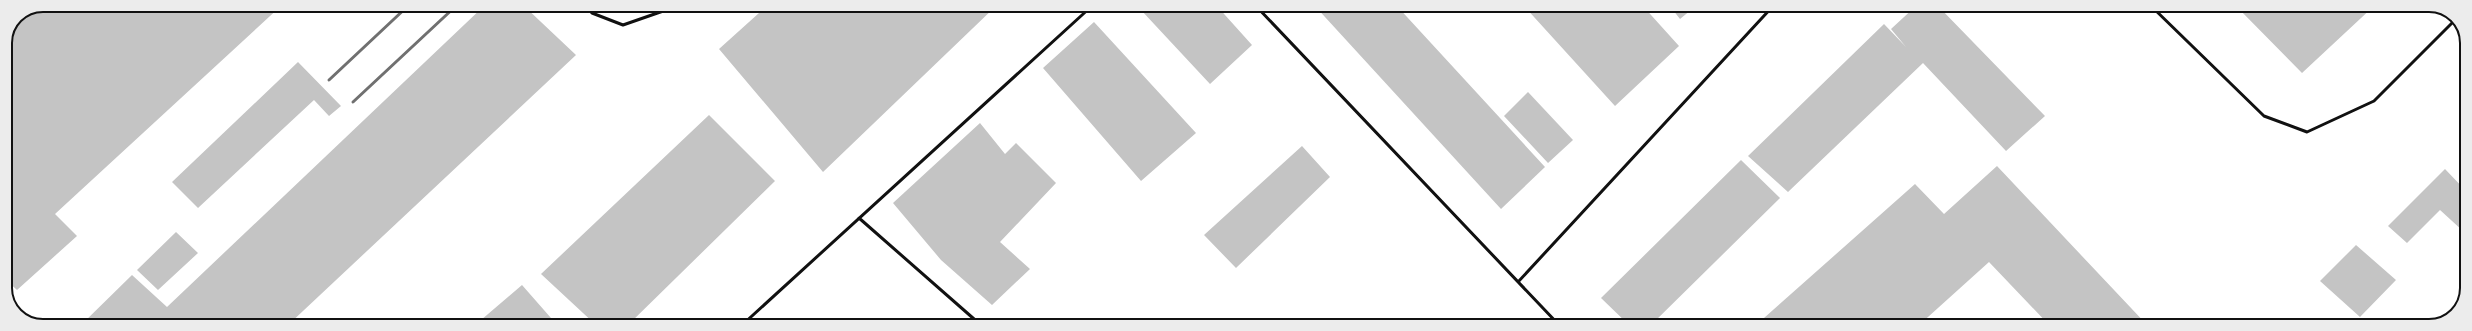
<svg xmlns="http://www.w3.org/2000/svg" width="2472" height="331" viewBox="0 0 2472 331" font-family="'Public Sans',sans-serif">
<rect width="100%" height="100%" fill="#fff"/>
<!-- building -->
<path fill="#c4c4c4" d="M43 5H282L55 214 77 236 17 290 5 279V43L16 16Z
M485 5H523L576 55 287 326H80L132 275 167 307Z
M768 5H997L823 172 719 49Z
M1146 5H1216L1252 45 1210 84 1141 10Z
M1314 5H1396L1545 167 1501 209Z
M1523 5H1642L1679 46 1615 106Z
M1669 5H1697L1680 19Z
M1917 5H1937L2045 116 2006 151 1923 63 1788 192 1748 156 1884 24 1906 47 1891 29Z
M2235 5H2375L2302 73Z
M1094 22 1196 133 1141 181 1043 68Z
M298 62 341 106 329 116 314 100 198 208 172 182Z
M1528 92 1573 140 1548 163 1504 116Z
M709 115 775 181 627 326H597L541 274Z
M980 123 1005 154 1016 143 1056 183 1000 242 1030 269 992 305 941 260 893 203Z
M1302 146 1330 177 1236 268 1204 235Z
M2467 159V172L2461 165Z
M1741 160 1780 198 1650 326H1630L1601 298Z
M1997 166 2148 326H2050L1989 262 1918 326H1755L1915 184 1944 214Z
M2445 169 2467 192V228L2463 231 2440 210 2407 243 2388 226Z
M176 232 198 253 158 290 137 270Z
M2356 245 2396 280 2360 317 2320 281Z
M522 285 558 326H474Z"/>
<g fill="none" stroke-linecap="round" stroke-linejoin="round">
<!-- service -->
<path stroke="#111" stroke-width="3" d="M584 5 592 13 623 25 669 9 673 5
M1255 5 1560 326
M2150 5 2264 116 2307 132 2374 101 2457 18
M859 218 982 326
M1518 282 1774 5
M741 326 1093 5"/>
<!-- tertiary -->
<path stroke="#111" stroke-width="7" d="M2452 318 2455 315"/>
<!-- rail -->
<path stroke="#707070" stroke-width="3" d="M329 80 409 5
M353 102 457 5"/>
</g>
<!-- crop -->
<path d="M0 0H2472V331H0ZM43 12H2429A31 31 0 0 1 2460 43V288A31 31 0 0 1 2429 319H43A31 31 0 0 1 12 288V43A31 31 0 0 1 43 12Z" fill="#ececec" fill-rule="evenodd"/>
<path fill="none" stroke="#111" stroke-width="2" d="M43 12H2429A31 31 0 0 1 2460 43V288A31 31 0 0 1 2429 319H43A31 31 0 0 1 12 288V43A31 31 0 0 1 43 12Z"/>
</svg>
